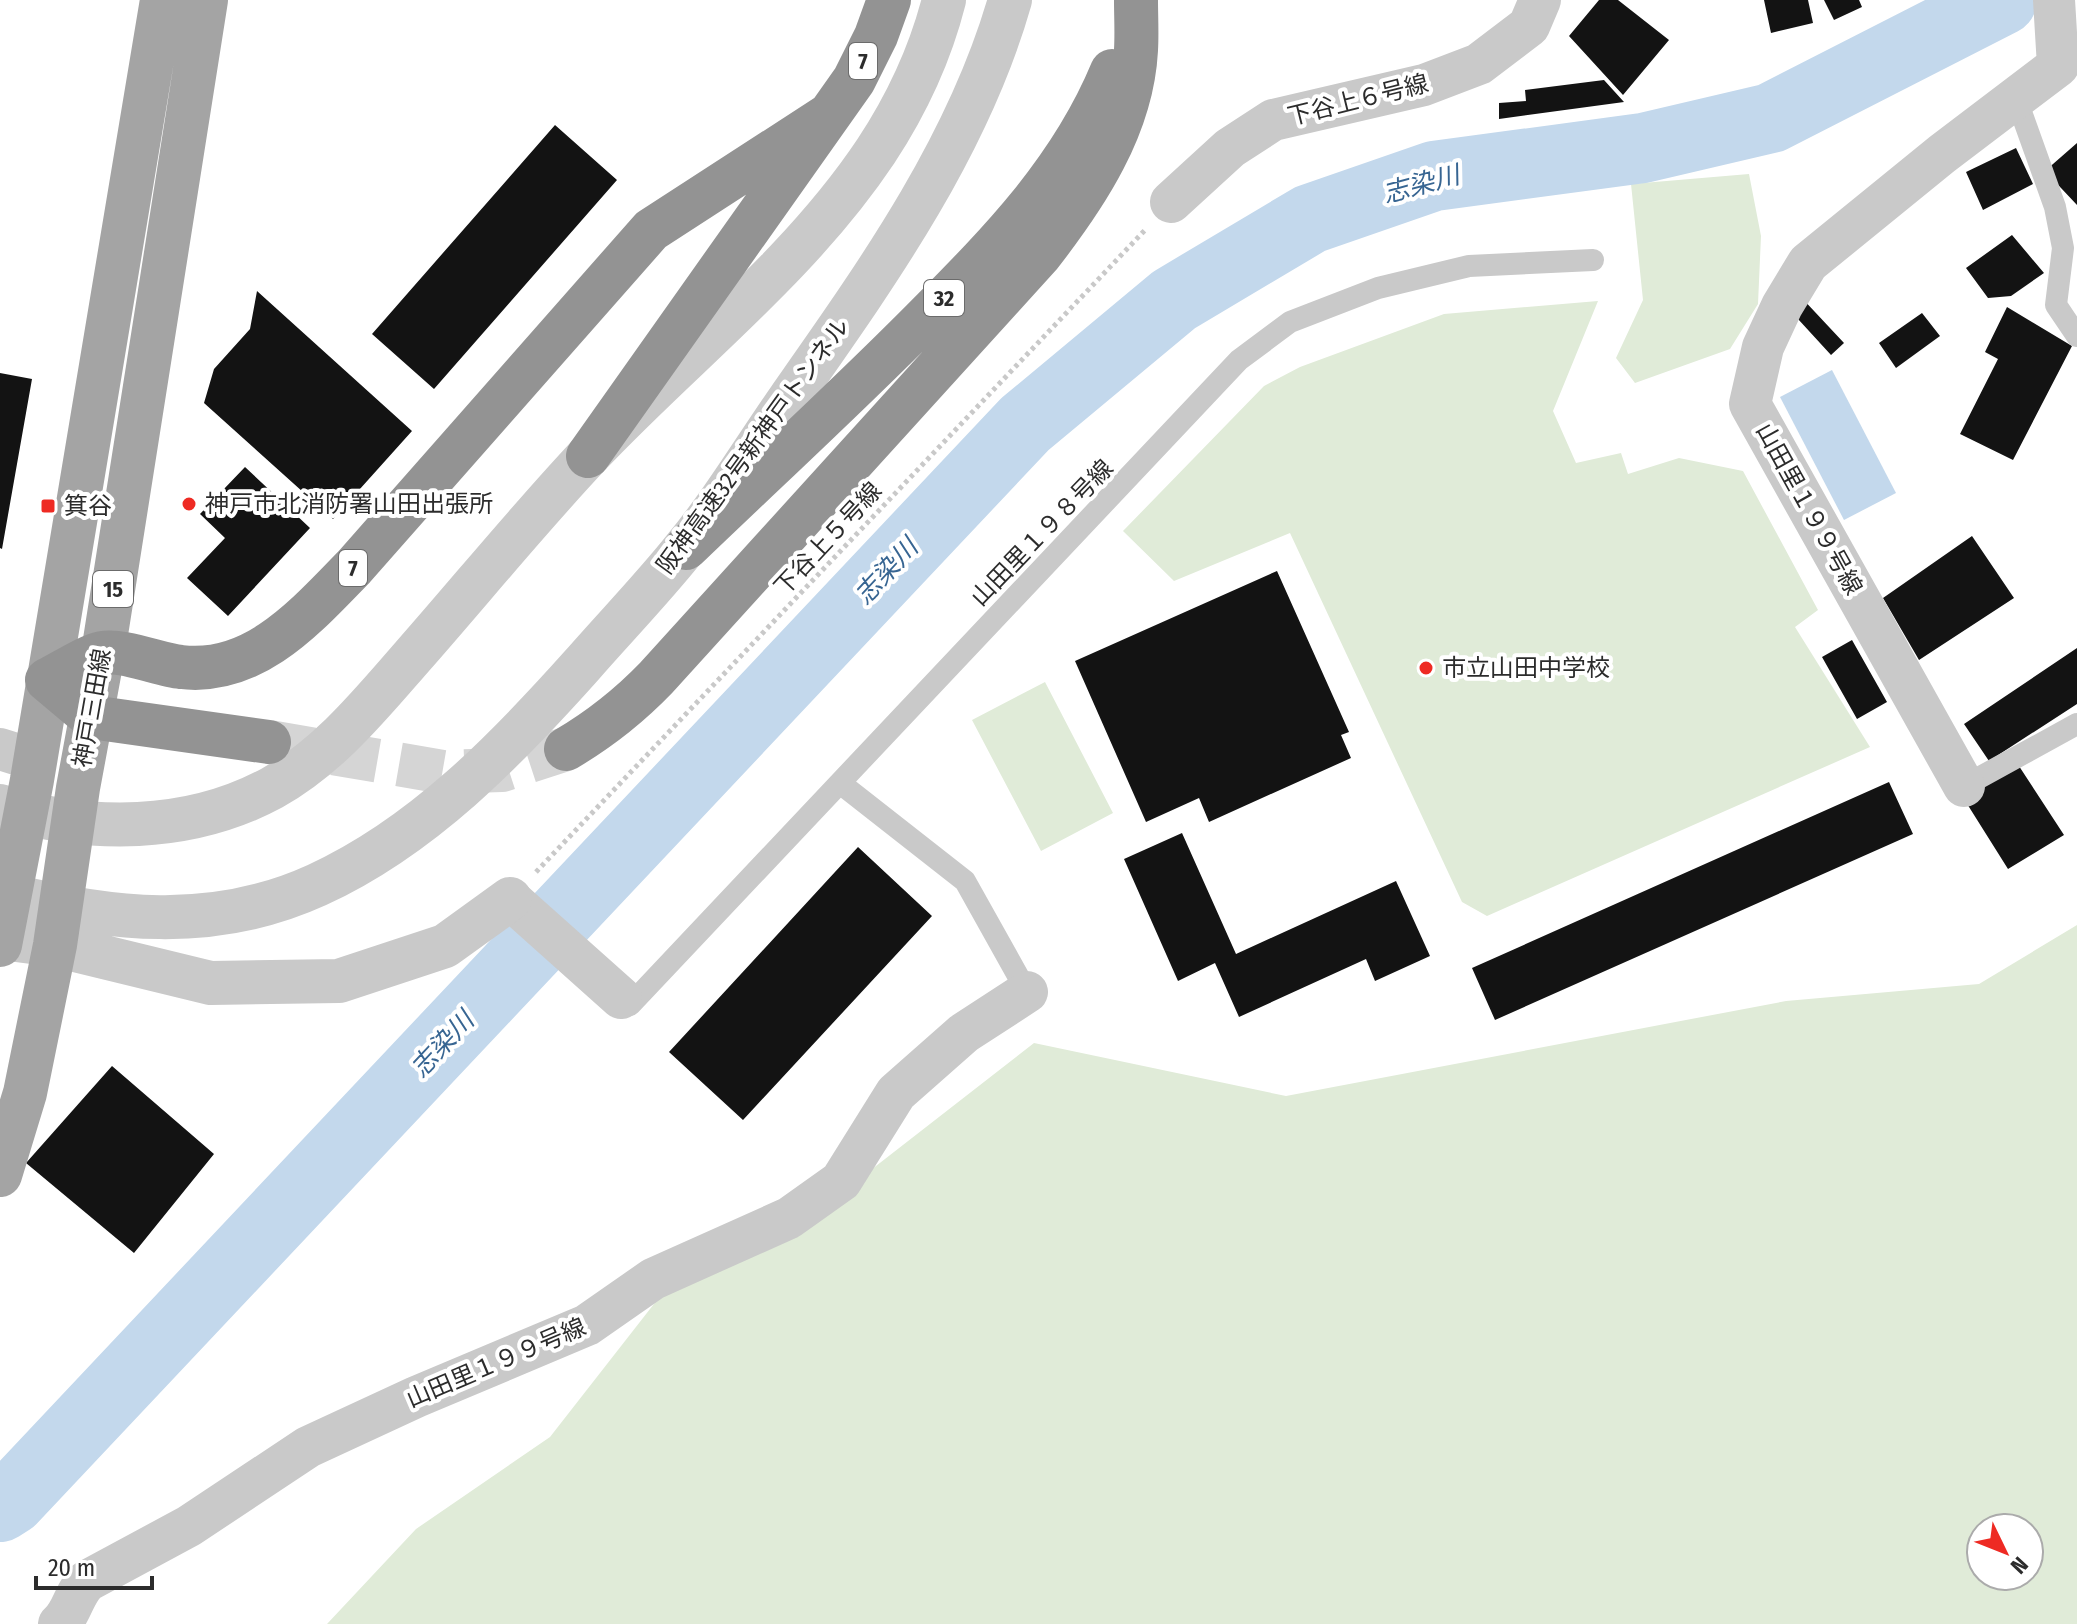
<svg xmlns="http://www.w3.org/2000/svg" width="2077" height="1624" viewBox="0 0 2077 1624" font-family="'Fira Sans Condensed','Noto Sans JP',sans-serif">
<rect width="100%" height="100%" fill="#fff"/>
<!-- green -->
<path fill="#e0ebd8" fill-rule="evenodd" d="M1749 174 1761 236 1758 304 1730 349 1635 383 1616 358 1643 300 1631 184Z
M1598 301 1553 411 1576 463 1621 453 1628 474 1679 458 1743 471 1818 610 1795 627 1870 747 1487 916 1462 902 1290 533 1174 581 1123 531 1264 386 1300 367 1444 314Z
M1045 682 1113 813 1041 851 972 720Z
M2077 925V1624H327L416 1529 550 1437 675 1277 786 1236 1034 1043 1286 1096 1786 1001 1979 984ZM1981 1528H2029V1576H1981Z"/>
<!-- water -->
<path fill="#c3d8ec" d="M1832 370 1896 493 1844 520 1780 397Z"/>
<g fill="none" stroke-linecap="round" stroke-linejoin="round">
<!-- river -->
<path stroke="#c3d8ec" stroke-width="70" d="M0 1507 11 1500 1025 424 1174 300 1310 219 1434 176 1643 148 1771 118 2002 0"/>
</g>
<!-- building -->
<path fill="#131313" d="M1599 0H1618L1669 40 1623 95 1569 36Z
M1764 0H1808L1813 23 1771 33Z
M1824 0H1859L1862 7 1834 20Z
M1604 80 1624 102 1499 119V103L1526 101 1525 90Z
M555 125 617 180 434 389 372 334Z
M2077 143V205L2045 171Z
M2016 148 2033 184 1983 210 1966 172Z
M2012 235 2044 273 2011 296 1988 298 1966 268Z
M257 291 412 431 333 519 204 403 214 369 250 329Z
M1800 296 1844 343 1831 355 1787 307Z
M2007 307 2072 346 2013 460 1960 434 1998 359 1985 352Z
M1922 313 1940 336 1896 368 1879 343Z
M0 373 32 379 2 549 0 548Z
M245 467 310 528 228 616 187 578 225 538 200 514Z
M1972 536 2014 598 1919 660 1883 598Z
M1277 571 1349 732 1341 735 1351 758 1209 822 1199 798 1146 822 1075 661Z
M1852 640 1887 702 1857 719 1822 657Z
M2077 648V704L1989 761 1964 724Z
M2017 763 2064 835 2008 869 1964 799Z
M1889 782 1913 834 1495 1020 1472 968Z
M1182 833 1236 954 1396 881 1430 956 1375 981 1366 959 1239 1017 1215 963 1178 981 1124 859Z
M858 847 932 916 743 1120 669 1052Z
M112 1066 214 1154 134 1253 26 1163Z"/>
<g fill="none" stroke-linecap="round" stroke-linejoin="round">
<!-- motorway-tunnel -->
<path stroke="#d5d5d5" stroke-width="44" stroke-dasharray="44 22" stroke-linecap="butt" d="M269 742 443 772 502 770 566 749"/>
<!-- path -->
<path stroke="#c9c9c9" stroke-width="5" stroke-dasharray="4 4" stroke-linecap="butt" d="M536 872 1146 229"/>
<!-- service -->
<path stroke="#c9c9c9" stroke-width="22" d="M2016 98 2055 207 2063 248 2056 305 2077 336
M840 783 965 881 1027 992
M1964 786 2077 724
M621 998 630 1005 1239 360 1290 322 1378 288 1469 266 1593 260"/>
<!-- minor -->
<path stroke="#c9c9c9" stroke-width="42" d="M1171 202 1230 148 1273 120 1424 85 1479 64 1529 26 1540 0
M0 749 35 760
M1964 786 1750 404 1763 347 1782 306 1808 263 1942 154 2058 66 2054 0
M510 899 621 998
M59 1624C73 1612 73 1594 87 1581L189 1526 308 1447 416 1397 587 1325 653 1279 789 1218 841 1181 896 1093 964 1033 1027 992"/>
<!-- tertiary -->
<path stroke="#c9c9c9" stroke-width="44" d="M0 806C89 833 189 833 272 788 329 756 370 705 412 657 471 590 527 521 588 456 683 355 798 268 876 151 907 104 930 55 944 0
M0 893C109 920 212 933 317 885 422 837 506 750 582 665 616 626 652 589 684 549 723 502 755 448 790 398 877 274 968 147 1010 0
M1 938 55 945 211 983 339 981 445 946 510 899"/>
<!-- primary -->
<path stroke="#a4a4a4" stroke-width="44" d="M0 945 32 780 162 0
M0 1175 25 1093 55 945 78 788 103 653 206 0"/>
<!-- motorway -->
<path stroke="#939393" stroke-width="44" d="M588 456 854 80 876 36 889 0
M686 548C766 471 849 395 927 316 1001 241 1071 170 1112 71
M269 742 91 717 47 680C62 673 87 656 102 653 123 649 160 665 181 667 255 676 307 615 354 567L651 230 827 116
M566 749C600 729 628 707 656 678L1040 255C1086 196 1132 127 1136 50 1137 33 1136 17 1136 0"/>
</g>
<!-- markers -->
<g fill="#ee2a23" stroke="#fff" stroke-width="3">
<circle cx="189" cy="504" r="8"/>
<rect x="40" y="498" width="16" height="16" rx="4"/>
<circle cx="1426" cy="668" r="8"/>
</g>
<g text-anchor="middle" stroke-width="8" stroke-linejoin="round" paint-order="stroke">
<!-- shield labels -->
<g fill="#fff" stroke="#6b6b6b" stroke-width="2">
<rect x="849" y="43" width="28" height="36" rx="6"/>
<rect x="924" y="280" width="40" height="36" rx="6"/>
<rect x="339" y="550" width="28" height="36" rx="6"/>
<rect x="93" y="571" width="40" height="36" rx="6"/>
</g>
<g font-size="22" font-weight="bold" fill="#2c2c2c">
<text x="863" y="69">7</text>
<text x="944" y="306">32</text>
<text x="353" y="576">7</text>
<text x="113" y="597">15</text>
</g>
<!-- street labels -->
<g font-size="24" fill="#2c2c2c" stroke="#fff">
<text transform="translate(1358 100) rotate(-14)" y="8">下谷上６号線</text>
<text transform="translate(753 446) rotate(-54)" y="8">阪神高速32号新神戸トンネル</text>
<text transform="translate(1809 509) rotate(61)" y="8">山田里１９９号線</text>
<text transform="translate(1042 533) rotate(-46)" y="8">山田里１９８号線</text>
<text transform="translate(828 539) rotate(-47)" y="8">下谷上５号線</text>
<text transform="translate(92 708) rotate(-80)" y="8">神戸三田線</text>
<text transform="translate(496 1363) rotate(-23)" y="8">山田里１９９号線</text>
</g>
<!-- poi labels -->
<g font-size="24" fill="#2c2c2c" stroke="#fff" text-anchor="start">
<text x="205" y="512">神戸市北消防署山田出張所</text>
<text x="64" y="514">箕谷</text>
<text x="1442" y="676">市立山田中学校</text>
</g>
<!-- water labels -->
<g font-size="26" font-style="italic" fill="#376592" stroke="#fff">
<text transform="translate(1421 184) rotate(-15)" y="9">志染川</text>
<text transform="translate(886 571) rotate(-47)" y="9">志染川</text>
<text transform="translate(442 1044) rotate(-47)" y="9">志染川</text>
</g>
</g>
<!-- north arrow -->
<g transform="translate(2005 1552) rotate(133)"><circle r="38" fill="#ffffff" stroke="#ababab" stroke-width="2"/>
<path d="M0-6L14 30L0 20L-14 30Z" fill="#ee2a23"/>
<text y="-12" font-size="22" font-weight="bold" text-anchor="middle" fill="#2c2c2c">N</text>
</g>
<!-- scale -->
<path d="M36 1576v12h116v-12" fill="none" stroke="#2c2c2c" stroke-width="4"/>
<text x="48" y="1576" font-size="24" fill="#2c2c2c" stroke="#ffffff" stroke-width="6" paint-order="stroke">20 m</text>
</svg>
